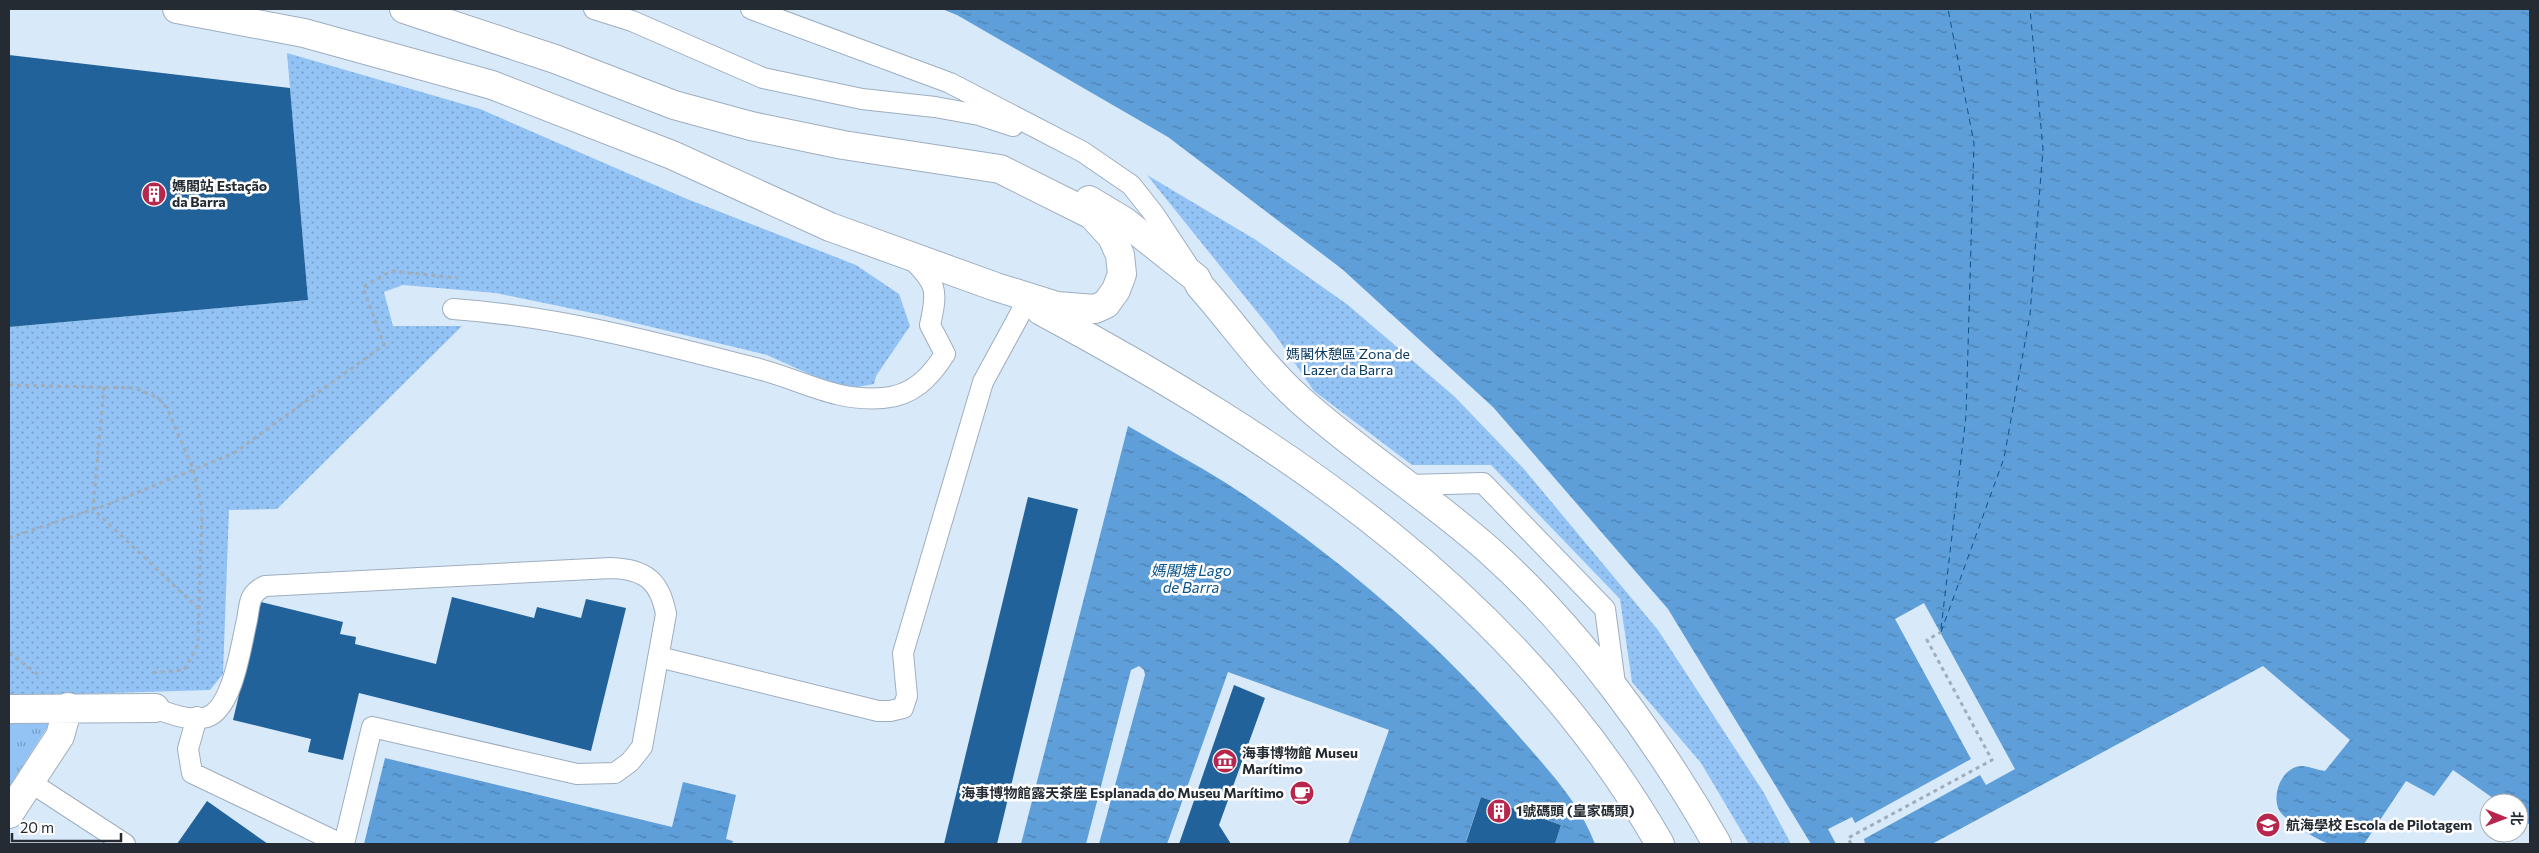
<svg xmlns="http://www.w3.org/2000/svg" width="2539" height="853" viewBox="0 0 2539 853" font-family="Commissioner,'Noto Sans SC',sans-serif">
<defs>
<pattern id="grass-tufts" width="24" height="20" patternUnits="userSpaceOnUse" patternTransform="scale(1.25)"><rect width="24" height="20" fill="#92c3f4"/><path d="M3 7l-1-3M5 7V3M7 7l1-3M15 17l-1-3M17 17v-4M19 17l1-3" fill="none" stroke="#779fc6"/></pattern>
<pattern id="park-dots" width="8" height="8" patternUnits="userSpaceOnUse" patternTransform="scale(1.25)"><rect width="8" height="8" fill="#92c3f4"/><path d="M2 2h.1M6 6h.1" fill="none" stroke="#779fc6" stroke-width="1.8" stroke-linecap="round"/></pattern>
<pattern id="water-ripples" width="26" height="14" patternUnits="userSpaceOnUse" patternTransform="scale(1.25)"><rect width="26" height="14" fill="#5e9ed9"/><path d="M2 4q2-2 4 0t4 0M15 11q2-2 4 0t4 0" fill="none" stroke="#4d81b1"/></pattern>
</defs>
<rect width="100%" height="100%" fill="#d8e9fa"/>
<!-- grass -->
<path fill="url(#grass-tufts)" d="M50 723 9 787V724Z"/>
<!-- park -->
<path fill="url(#park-dots)" d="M287 53 480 109 687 199 856 265 899 294 910 326 876 376 874 384 857 387 834 385 767 355 602 315 496 293 403 285 384 292 393 326H462L277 509 229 510 223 674 210 690 9 696V327L308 300Z
M1147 175 1256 240 1348 305 1455 397 1524 469 1658 630 1764 793 1791 844H1749L1701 763 1632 682 1620 599 1491 465H1412L1314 391 1274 333Z"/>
<!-- water -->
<path fill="url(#water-ripples)" d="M942 9H2530V825L2519 817V803H2500L2453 770 2434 796 2406 781 2364 844C2354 844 2339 847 2330 844 2317 840 2285 821 2279 810 2271 794 2283 765 2303 766 2310 767 2318 770 2325 771L2350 740 2263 666 1932 844H1811L1668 609 1493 407 1342 269 1168 137 957 15Z
M1128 426C1160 445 1194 463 1226 483 1334 553 1433 637 1517 734 1548 770 1578 800 1595 844H1555L1561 825 1481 797 1466 841 1473 844H1348L1389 730 1228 672 1167 844H1099L1145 675 1144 670 1139 666 1131 670 1086 844H1021Z
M385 758 672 827 683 782 736 795 726 839 733 841 732 844H364Z"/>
<!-- pier -->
<path fill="#d8e9fa" d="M1924 603 2015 769 1986 785 1980 775 1864 839 1865 844H1836L1828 829 1852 817 1855 823 1971 759 1895 619Z"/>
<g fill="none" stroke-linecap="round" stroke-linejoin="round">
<!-- ferry -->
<path stroke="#09538a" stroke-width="1" stroke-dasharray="6 5" stroke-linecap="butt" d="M1941 629 1966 416 1974 143 1948 9
M1941 632 2004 458 2030 315 2043 149 2030 9"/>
</g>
<!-- building -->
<path fill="#22629a" d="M9 55 290 88 308 300 9 327Z
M1028 497 1078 509 997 844H944Z
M452 597 534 618 537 607 581 618 586 599 626 608 591 751 359 693 343 760 308 752 311 739 233 720 261 602 343 622 340 634 356 637 355 644 436 664Z
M1234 685 1265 698 1219 825 1231 844H1179Z
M1481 797 1561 825 1555 844H1473L1466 842Z
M207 801 268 844H177Z"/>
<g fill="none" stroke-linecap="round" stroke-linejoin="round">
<defs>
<path id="service" d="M594 9 632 21 763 78 862 99 935 107 979 115 1013 126
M751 9 950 83 1083 152 1131 185 1154 214 1187 264
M453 309C556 316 655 342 755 368 800 379 834 402 883 398 912 396 930 378 945 354L930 325C938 290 937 284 911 258
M1408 485 1483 483 1605 609 1616 691
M659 657 878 711H890L903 708 907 696 903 653 983 382 1026 303
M155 708C169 714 191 722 207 717 233 708 241 645 247 620 250 604 248 594 265 586L611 568C645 569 660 581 666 614L642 747 630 762 615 773 577 774 372 727 344 844
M197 717 188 749 192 773 341 844
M30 782 125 844"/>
<path id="minor" d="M9 709 155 708
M9 814 60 736 68 707"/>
<path id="primary" d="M177 9 304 33 492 85 672 155 830 227 996 287 1057 306 1095 309 1106 304 1116 290 1122 274 1120 255 1112 237 1092 215 1000 169 843 145 751 126 674 105 555 59 404 9
M1089 200 1124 221 1196 278 1200 286C1233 323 1262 366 1299 399 1360 454 1431 498 1492 553 1580 632 1659 742 1717 844
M1041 311C1285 442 1519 598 1660 844"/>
</defs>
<!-- service casing -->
<use href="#service" stroke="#9eaebf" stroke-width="22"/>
<!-- minor casing -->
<use href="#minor" stroke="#9eaebf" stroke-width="30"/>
<!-- primary casing -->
<use href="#primary" stroke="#9eaebf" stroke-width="30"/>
<!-- path -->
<path stroke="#a0adbb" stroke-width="3" stroke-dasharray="4 4" stroke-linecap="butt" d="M9 385 135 388 158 398 167 408 193 469 202 508 198 645 184 670 149 673
M104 387 93 509 199 609
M9 538 109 504 234 453 384 345 363 287 391 271 458 278
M9 653 39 675
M1851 844 1848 838 1992 760 1927 640 1941 632"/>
<!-- service -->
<use href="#service" stroke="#fff" stroke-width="20"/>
<!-- minor -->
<use href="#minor" stroke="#fff" stroke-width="28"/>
<!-- primary -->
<use href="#primary" stroke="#fff" stroke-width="28"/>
</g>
<!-- icons -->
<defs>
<symbol id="building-disc" viewBox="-11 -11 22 22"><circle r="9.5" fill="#b7264c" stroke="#fff"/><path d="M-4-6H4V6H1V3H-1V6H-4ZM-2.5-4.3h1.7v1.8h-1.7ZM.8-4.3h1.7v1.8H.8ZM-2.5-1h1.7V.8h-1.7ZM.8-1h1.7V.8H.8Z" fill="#fff"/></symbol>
<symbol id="museum-disc" viewBox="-11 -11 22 22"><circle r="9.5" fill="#b7264c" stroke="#fff"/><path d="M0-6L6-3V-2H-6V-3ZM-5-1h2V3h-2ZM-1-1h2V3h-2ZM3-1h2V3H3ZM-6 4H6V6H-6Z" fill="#fff"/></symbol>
<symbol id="cafe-disc" viewBox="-11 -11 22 22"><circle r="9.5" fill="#b7264c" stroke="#fff"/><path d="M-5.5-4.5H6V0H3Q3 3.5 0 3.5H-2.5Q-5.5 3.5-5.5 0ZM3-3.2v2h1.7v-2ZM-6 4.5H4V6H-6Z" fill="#fff"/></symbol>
<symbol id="school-disc" viewBox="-11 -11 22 22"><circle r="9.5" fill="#b7264c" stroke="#fff"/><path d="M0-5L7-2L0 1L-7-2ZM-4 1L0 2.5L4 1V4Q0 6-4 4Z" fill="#fff"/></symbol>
</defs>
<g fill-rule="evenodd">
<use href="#building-disc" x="140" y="180" width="28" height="28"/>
<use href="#museum-disc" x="1211" y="747" width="28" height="28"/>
<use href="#cafe-disc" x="1288" y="779" width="28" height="28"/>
<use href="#building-disc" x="1485" y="797" width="28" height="28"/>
<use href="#school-disc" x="2254" y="811" width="28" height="28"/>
</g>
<g text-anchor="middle" stroke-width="5" stroke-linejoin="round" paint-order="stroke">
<!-- poi labels -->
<g font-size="14" font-weight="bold" fill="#252b32" stroke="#fff" text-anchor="start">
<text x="172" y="191">媽閣站 Estação<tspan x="172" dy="16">da Barra</tspan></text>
<text x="1242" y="758">海事博物館 Museu<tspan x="1242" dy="16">Marítimo</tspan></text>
<text x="1284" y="798" text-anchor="end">海事博物館露天茶座 Esplanada do Museu Marítimo</text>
<text x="1516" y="816">1號碼頭 (皇家碼頭)</text>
<text x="2286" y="830">航海學校 Escola de Pilotagem</text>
</g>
<!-- park labels -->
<g font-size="14" fill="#083960" stroke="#fff">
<text x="1348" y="359">媽閣休憩區 Zona de<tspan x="1348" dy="16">Lazer da Barra</tspan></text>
</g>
<!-- water labels -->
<g font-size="15" font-style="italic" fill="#09538a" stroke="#fff">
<text x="1191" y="576">媽閣塘 Lago<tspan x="1191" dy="17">de Barra</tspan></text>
</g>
</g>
<!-- border -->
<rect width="2539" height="853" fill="none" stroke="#252b32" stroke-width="20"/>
<!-- north arrow -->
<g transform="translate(2504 818) rotate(91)"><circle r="24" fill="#ffffff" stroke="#a8aaad"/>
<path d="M0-4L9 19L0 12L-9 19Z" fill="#b7264c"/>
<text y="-8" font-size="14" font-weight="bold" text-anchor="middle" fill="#252b32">北</text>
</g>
<!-- scale -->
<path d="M12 833v8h109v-8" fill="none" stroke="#252b32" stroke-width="2.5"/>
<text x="20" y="833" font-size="15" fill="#252b32" stroke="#ffffff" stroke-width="4" paint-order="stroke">20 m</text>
</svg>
